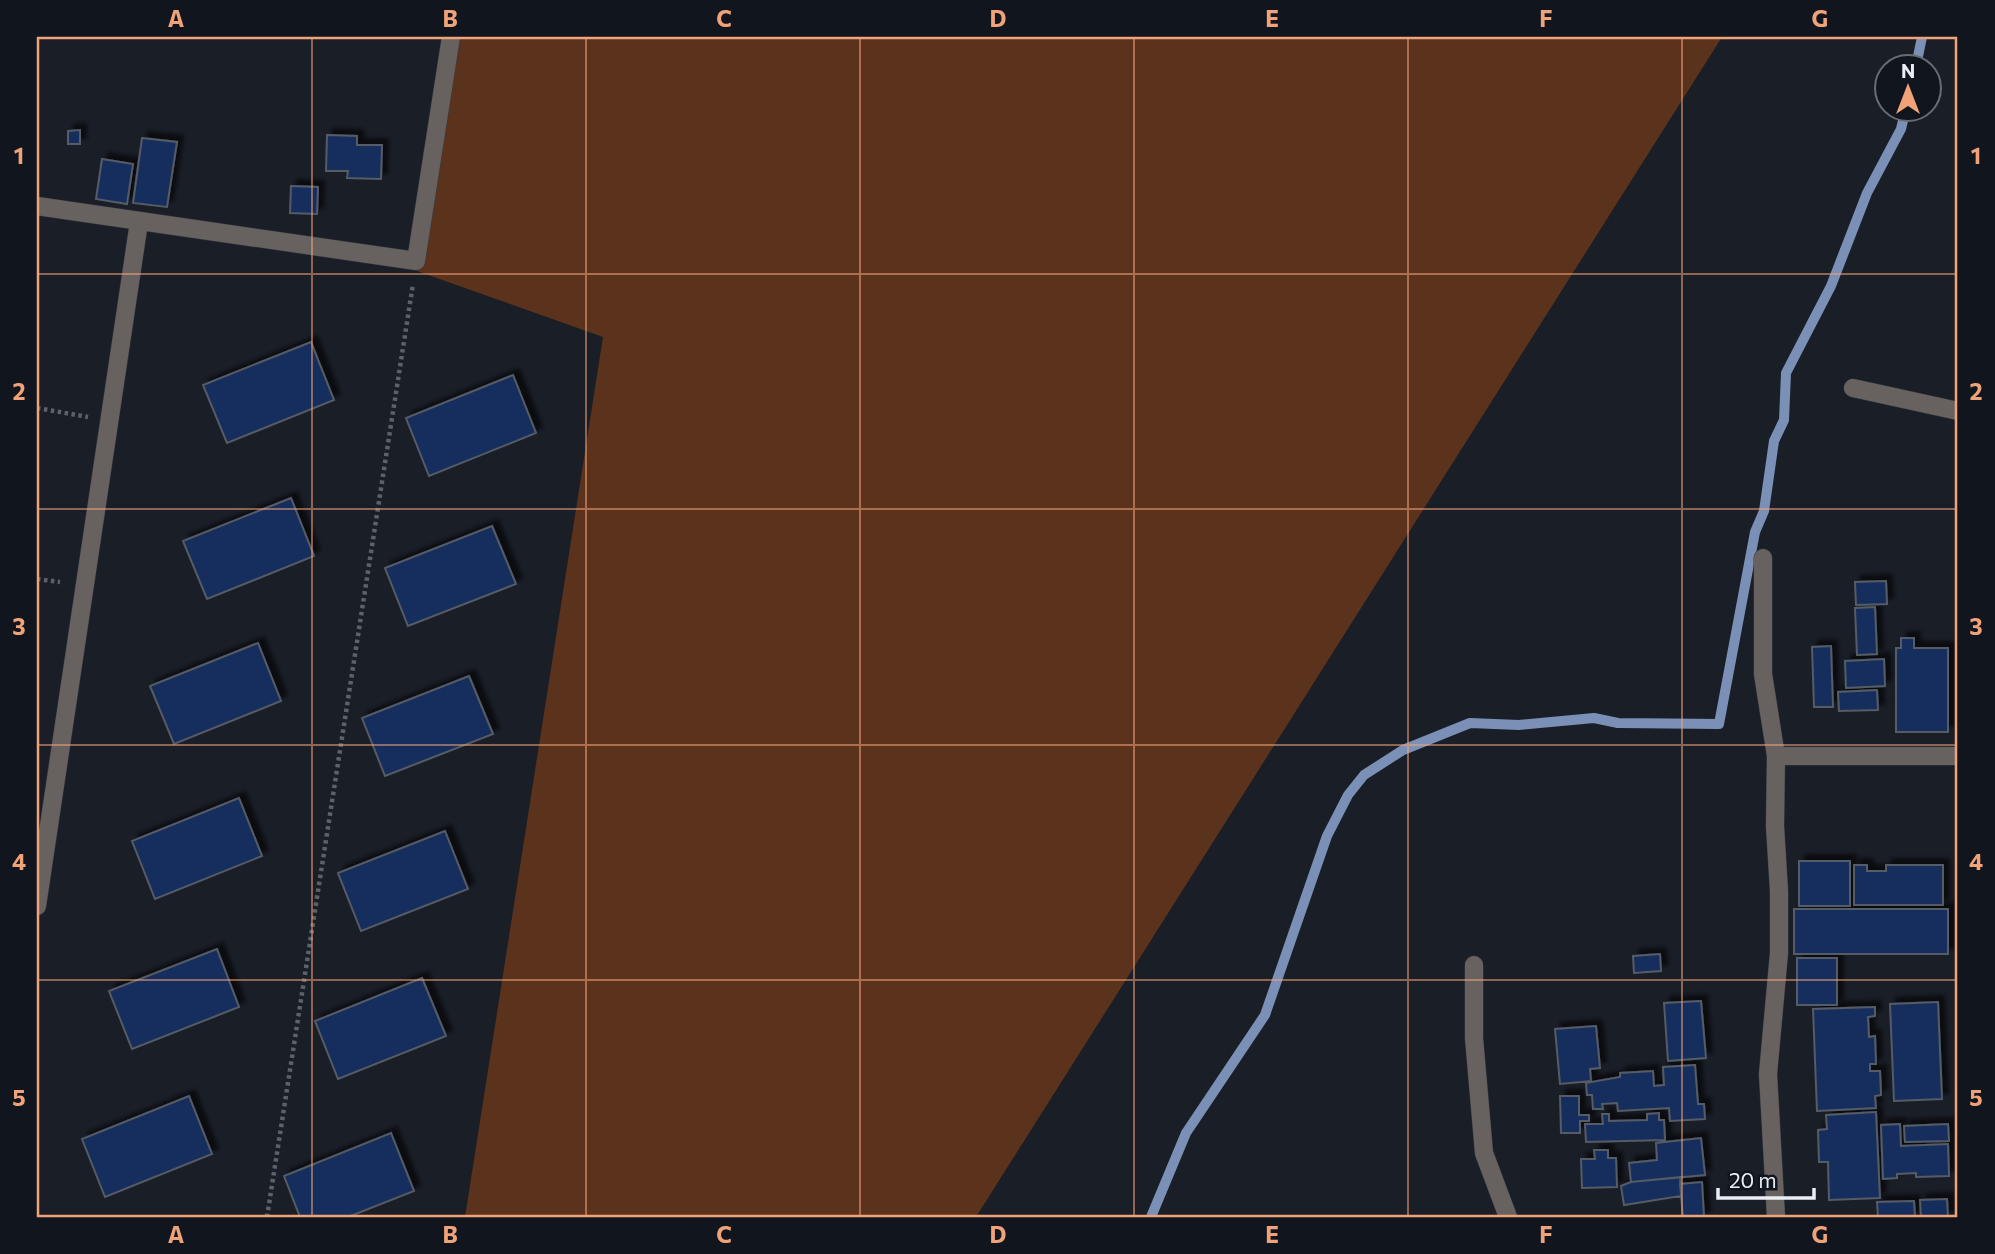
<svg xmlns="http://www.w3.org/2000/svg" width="1995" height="1254" viewBox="0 0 1995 1254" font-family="Commissioner,sans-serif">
<defs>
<filter id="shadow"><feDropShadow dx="6" dy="-6" stdDeviation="2" flood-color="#0009"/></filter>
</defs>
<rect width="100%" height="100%" fill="#1a1e27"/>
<!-- green -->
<path fill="#5b321b" d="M458 37H1722L976 1217H465L603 337 417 271Z"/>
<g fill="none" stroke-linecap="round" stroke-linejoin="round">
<!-- stream -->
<path stroke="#7b90b6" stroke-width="10" d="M1916 66 1922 37
M1151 1217 1186 1133 1265 1015 1327 836 1348 795 1364 775 1403 750 1470 723 1519 725 1594 718 1618 723 1719 724 1755 532 1764 511 1774 441 1784 420 1786 373 1831 286 1867 193 1901 129 1906 108"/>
</g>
<!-- building -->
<path fill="#152d5d" stroke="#555b65" stroke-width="2" filter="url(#shadow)" d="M80 130V144H68V131Z
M327 135 357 136V145H382L381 179 347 178 348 171H326Z
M142 138 177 142 167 207 133 203Z
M102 159 133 164 127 204 96 199Z
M291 186 318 187 317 214 290 213Z
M311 342 334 400 227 443 203 385Z
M513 375 536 433 429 476 406 418Z
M291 498 314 556 207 599 183 541Z
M492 526 516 584 408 626 385 568Z
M1886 581 1887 604 1856 605 1855 582Z
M1875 607 1877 654 1857 655 1855 608Z
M1901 638H1914V648H1948V732H1896V648H1901Z
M258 643 281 701 174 744 150 686Z
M1831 646 1833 707H1814L1812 647Z
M1884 659 1885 686 1846 688 1845 661Z
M469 676 493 734 385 776 362 718Z
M1877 690 1878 710 1839 711 1838 692Z
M239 798 262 856 155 899 132 841Z
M445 831 468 889 361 931 338 873Z
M1799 861H1850V906H1799Z
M1854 865H1867V871H1886V865H1943V905H1854Z
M1794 909H1948V954H1794Z
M217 949 239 1007 132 1049 109 991Z
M1660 954 1661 971 1634 973 1633 956Z
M1797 958H1837V1005H1797Z
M422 978 446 1036 338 1079 315 1021Z
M1701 1001 1706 1058 1668 1061 1664 1003Z
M1938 1002 1942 1099 1894 1101 1890 1004Z
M1875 1007V1016L1868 1017 1869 1037 1875 1036 1876 1064H1870V1071H1880L1881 1095 1875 1096 1876 1108 1817 1111 1813 1009Z
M1596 1026 1600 1068 1590 1069 1591 1081 1560 1084 1555 1029Z
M1695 1065 1698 1104H1704L1705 1119 1670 1121 1669 1108 1618 1111 1617 1103 1602 1104 1603 1109H1593L1592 1095H1587L1586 1083 1620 1077V1073L1653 1071 1654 1086 1664 1085 1663 1067Z
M189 1096 212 1154 105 1197 82 1139Z
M1560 1096H1579V1115H1589V1121H1580V1133H1561Z
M1876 1112 1880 1198 1829 1200 1828 1162H1819L1818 1130 1827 1129 1826 1115Z
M1659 1113V1120H1664L1665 1140 1586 1142 1585 1124H1603L1602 1114H1609V1121L1647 1120V1114Z
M1900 1124 1901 1146 1948 1144 1949 1176 1916 1177V1173L1897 1174V1178L1883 1179 1881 1125Z
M1948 1124 1949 1141 1905 1142 1904 1126Z
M391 1133 414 1191 348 1217H300L284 1176Z
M1701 1138 1705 1175 1631 1182 1629 1163 1657 1160 1656 1143Z
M1594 1150H1608V1158H1616L1617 1187 1582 1188 1581 1159H1595Z
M1680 1177 1681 1196 1624 1205 1621 1186 1631 1182Z
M1702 1182 1704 1217H1683L1680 1184Z
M1947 1199 1948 1217H1921L1920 1200Z
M1914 1201 1915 1217H1878L1877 1202Z"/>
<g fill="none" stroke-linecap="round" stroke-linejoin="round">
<defs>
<path id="lane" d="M1853 388 1958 411
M1763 558V674L1776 756
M1474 965V1038L1484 1153 1508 1217"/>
<path id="street" d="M37 206 416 261 451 37
M37 906 139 222
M1776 1217 1768 1074 1779 953V891L1775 826 1776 756H1958"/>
</defs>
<!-- lane casing -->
<use href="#lane" stroke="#373b44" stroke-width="19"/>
<!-- street casing -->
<use href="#street" stroke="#373b44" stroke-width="19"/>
<!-- path -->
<path stroke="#5d6169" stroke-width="4.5" stroke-dasharray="3.5 3.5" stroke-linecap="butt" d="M37 408 88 417
M37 579 60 582
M267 1217 413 284"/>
<!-- lane -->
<use href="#lane" stroke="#67625f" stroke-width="18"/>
<!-- street -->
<use href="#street" stroke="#67625f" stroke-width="18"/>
</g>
<!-- grid -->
<path fill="none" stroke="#f0a279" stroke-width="2" stroke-opacity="0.55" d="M312 37V1217M586 37V1217M860 37V1217M1134 37V1217M1408 37V1217M1682 37V1217M37 274H1958M37 509H1958M37 745H1958M37 980H1958"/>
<!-- border -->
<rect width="1995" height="1254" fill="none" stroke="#11151d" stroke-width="77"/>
<!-- north arrow -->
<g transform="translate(1908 88)"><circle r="33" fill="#11151d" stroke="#686c73" stroke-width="2"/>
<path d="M0-5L12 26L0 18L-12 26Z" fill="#f0a279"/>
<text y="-10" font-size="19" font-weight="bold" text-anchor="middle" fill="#eaeef4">N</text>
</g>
<!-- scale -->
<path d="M1718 1188v10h96v-10" fill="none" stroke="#eaeef4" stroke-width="3.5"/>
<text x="1729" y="1188" font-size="21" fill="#eaeef4" stroke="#11151d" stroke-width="5" paint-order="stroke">20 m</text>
<rect x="38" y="38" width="1918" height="1178" fill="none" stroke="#f0a279" stroke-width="2.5"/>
<g font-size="23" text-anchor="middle" font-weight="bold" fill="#f0a279">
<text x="176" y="27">A</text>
<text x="450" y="27">B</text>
<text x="724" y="27">C</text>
<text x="998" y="27">D</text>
<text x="1272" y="27">E</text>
<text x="1546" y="27">F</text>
<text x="1820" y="27">G</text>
<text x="19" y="164">1</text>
<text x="1976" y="164">1</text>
<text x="19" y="400">2</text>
<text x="1976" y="400">2</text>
<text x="19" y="635">3</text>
<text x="1976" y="635">3</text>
<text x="19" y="870">4</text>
<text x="1976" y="870">4</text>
<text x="19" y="1106">5</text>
<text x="1976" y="1106">5</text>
<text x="176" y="1243">A</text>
<text x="450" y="1243">B</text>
<text x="724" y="1243">C</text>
<text x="998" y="1243">D</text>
<text x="1272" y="1243">E</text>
<text x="1546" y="1243">F</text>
<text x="1820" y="1243">G</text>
</g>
</svg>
